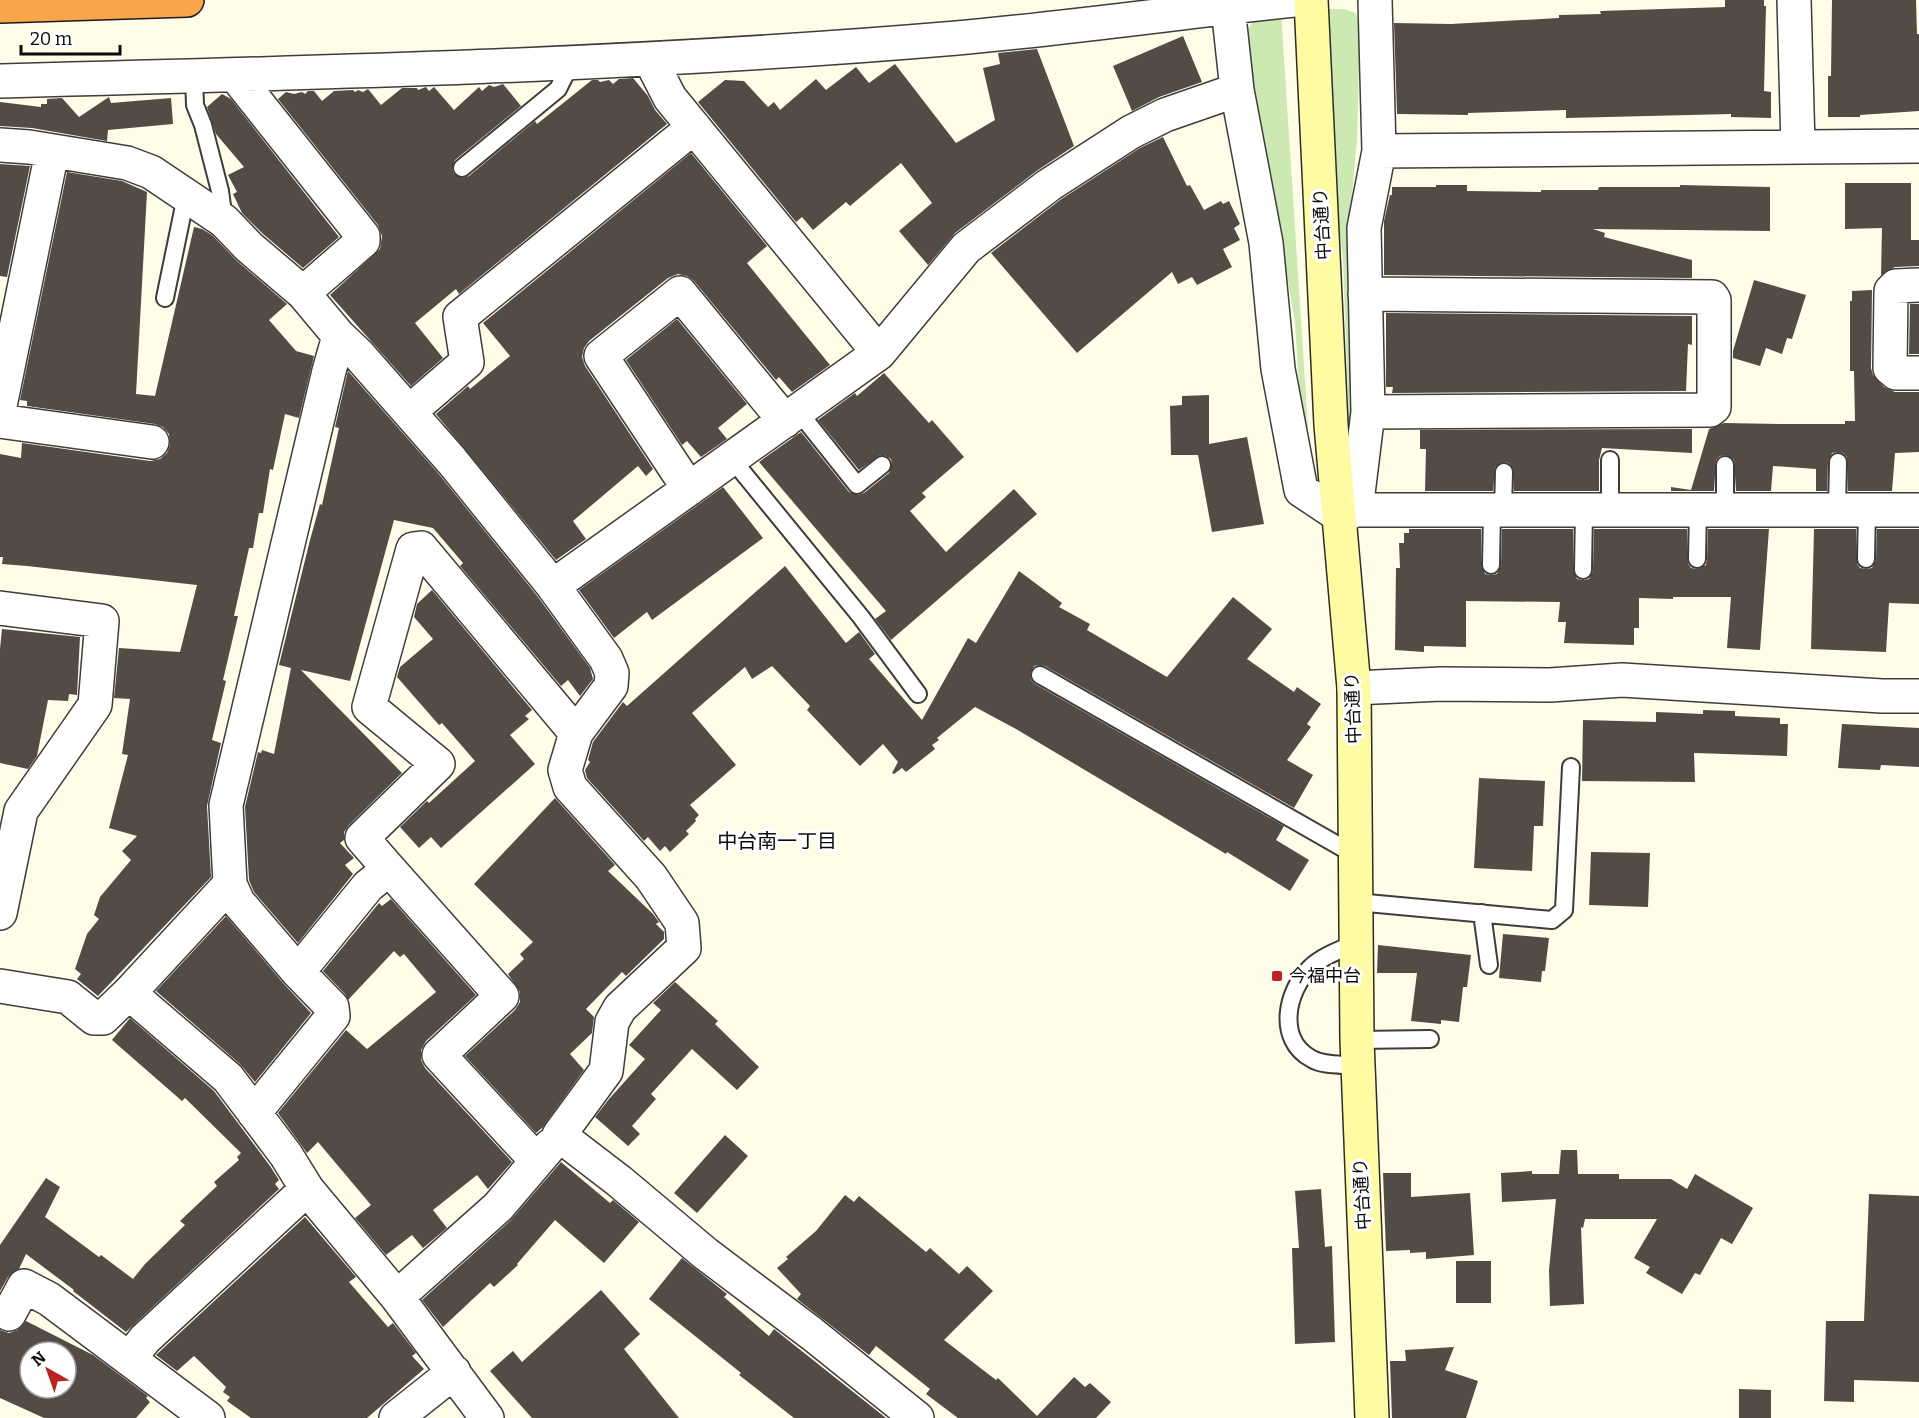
<svg xmlns="http://www.w3.org/2000/svg" width="1919" height="1418" viewBox="0 0 1919 1418" font-family="Bitter,'Noto Sans JP',serif">
<rect width="100%" height="100%" fill="#fffce7"/>
<!-- green -->
<path fill="#cbe9b1" d="M1325 9H1344L1355 13 1360 23 1357 139 1349 229 1353 424 1349 427 1343 260 1335 191Z
M1281 12 1308 428 1304 423 1300 404 1295 322 1247 48V31L1256 17Z"/>
<!-- building -->
<path fill="#534c46" fill-rule="evenodd" d="M1725 0H1764V6H1766L1764 91 1771 92V118L1731 117V114L1566 118V110L1468 113V115L1397 114 1394 23 1451 24 1559 18V15L1601 14 1600 11 1725 7Z
M1832 0H1916L1917 34H1919V111L1860 115V117H1828V76H1831Z
M1183 36 1202 82 1159 97 1132 111 1113 66Z
M1037 49 1074 146 1038 170 955 233 928 265 899 231 932 203 901 163 850 206 846 202 813 230 802 217 796 222 698 102 725 80 744 81 768 107 774 102 780 110 816 79 826 90 856 67 869 83 895 64 956 143 995 120 983 68 1000 64 998 53Z
M633 78 648 96 655 110 667 124 459 294 456 289 415 323 443 358 411 386 330 295 380 249 382 236 378 225 278 99 286 92 294 94 302 92 305 94 308 91H314L322 101 334 91 353 90 355 92 358 90 363 92 368 89 381 105 402 88H417L418 90 426 87 429 91 434 87 454 110 479 87 482 91 489 85 494 87 503 84 521 106 455 160 452 169 454 174 463 178 469 176 535 121 537 124 592 80H598L600 82 609 80 613 84 619 79Z
M222 94 231 99 339 237 303 268 262 233 242 213 233 194 237 192 228 175 244 167 216 134 207 107Z
M109 97 111 103 171 98 173 124 108 130 107 141 32 128 0 126V102L41 107V104H47V99L62 98 79 117Z
M1163 137 1187 186 1190 185 1204 210 1221 201 1223 204 1229 201 1240 224 1234 228 1240 240 1223 249 1232 267 1197 285 1192 277 1178 284 1172 272 1077 353 991 253 1060 200 1140 148Z
M691 153 767 246 747 263 830 365 792 392 779 377 776 380 694 281 687 276 678 274 668 278 589 341 584 348 582 357 585 366 653 469 646 476 638 466 573 521 586 539 556 560 436 414 468 386 470 389 510 356 483 323Z
M0 164 30 166 7 277 0 276Z
M67 172 122 181 147 192 136 394 155 396 194 227 202 229 212 235 237 261 287 304 269 320 296 351 314 356 299 418 285 414 273 470 270 469 263 513H259L253 548H249L234 616H238L223 680 226 681 212 740 221 743 207 806 211 877 98 996 77 979 81 974 75 969 87 934 99 919 94 915 100 897 131 860 122 851 137 836 109 828 128 755 122 754 130 699 114 698 119 648 180 652 197 585 27 566 2 564 3 557H0V454L21 458 22 443 150 461 160 459 167 453 170 445 169 434 163 427 155 424 27 406V401L20 400Z
M1845 183H1911V240H1919V266L1895 267 1881 275 1882 228 1845 229Z
M1436 185H1467V191L1541 192V190H1598L1599 187H1680V185L1770 187V231L1593 229 1605 233 1604 237 1692 260V278L1384 275V221L1390 195H1392V187H1436Z
M1754 280 1806 295 1792 339 1787 338 1782 354 1766 348 1760 366 1733 358V351Z
M1872 290 1871 368 1873 375 1884 387 1895 392H1919V452L1895 453 1892 491H1848L1847 457 1843 453 1838 452 1832 453 1828 461 1827 491H1816V469L1773 466 1771 491H1736L1734 460 1726 455 1720 456 1716 460 1714 491H1671V487L1691 490 1709 429 1724 423 1782 424H1845V421H1855L1854 371H1850V301H1852V291Z
M1910 304H1919V354H1909Z
M1386 313 1692 316V345L1688 344 1686 391 1392 393 1393 387H1386Z
M677 319 747 404 718 428 727 439 701 457 687 441 682 445 626 360Z
M348 371 438 473 538 597 590 668 593 679 580 696 568 680 561 686 460 566 463 563 433 528 394 520 350 681 301 670 402 773 349 825 344 832V840L340 843 354 858 345 865 353 874 298 943 254 892 249 880 245 807 258 752 261 753 262 750 274 754 291 668 279 665 310 540 320 504 322 505 339 428 335 427Z
M884 373 929 423 932 420 964 457 922 493 926 497 910 511 946 552 1014 489 1037 514 891 640 875 619 886 611 759 462 801 432 849 492 858 495 864 493 889 473 892 464 891 459 886 456 880 455 859 470 818 420 855 393 857 396Z
M1209 395V444L1247 437 1264 524 1212 532 1198 455H1171L1170 406 1182 405V396Z
M1692 429V453L1602 448 1599 460V491H1514L1513 468 1509 463 1504 462 1495 467 1493 491H1425L1426 449H1420V430Z
M723 487 763 538 652 620 647 612 614 638 579 590Z
M1409 529H1481V565L1485 574 1491 575 1497 574 1501 566 1502 529H1573V570L1577 579 1583 580 1589 579 1593 571 1594 529H1687L1688 564 1691 568 1697 569 1706 565 1707 560 1708 529H1769L1760 650 1727 648 1731 597H1673V599L1639 598V628H1634V645L1564 643 1566 622H1558L1560 602 1466 601V647L1424 646V652L1395 650 1396 568H1400L1399 543H1404V533H1409Z
M1814 529H1856L1857 564 1860 568 1866 569 1872 568 1876 560 1877 529H1919V604L1889 603 1886 652 1811 649Z
M785 566 846 643 859 632 875 654 869 659 922 720 968 638 976 643 1019 571 1062 603 1059 607 1090 624 1087 630 1167 677 1233 597 1272 629 1247 659 1294 692 1297 687 1321 704 1307 724 1311 727 1287 760 1313 775 1294 808 1045 666 1039 665 1034 666 1030 674 1031 680 1035 684 1284 826 1276 840 1309 860 1290 891 1227 852 1226 854 1016 729 975 707 937 738 939 740 932 745 935 749 906 772 902 768 894 774 892 773 898 762 883 744 860 766 807 710 810 706 772 666 752 679 745 667 692 713 736 765 690 805 699 815 695 819 696 821 686 831 689 834 670 852 665 846 660 851 648 837 644 841 587 778 585 770 590 762 588 760 593 742 623 702 627 706Z
M432 590 532 710 525 716 529 719 510 735 535 764 441 848 431 837 419 848 400 827 427 801 429 803 475 761 442 723 439 725 397 677 400 667 433 639 414 617 417 604Z
M2 629 80 637 77 695 69 694 68 701 48 700 37 756 28 769 0 763V649Z
M1703 710 1735 711V716L1780 718V724H1788L1787 756 1694 753 1695 782 1582 781 1583 720 1656 722V712L1703 714Z
M1842 724 1919 728V767L1881 765 1880 770 1838 768Z
M1479 778 1545 781 1543 826H1534L1532 871 1474 868Z
M555 798 615 865 608 871 653 914 659 922 656 924 664 932V939L626 976 622 972 586 1009 594 1017 592 1033 570 1054 584 1070 542 1128 536 1133 465 1056 515 1010 520 1002V992L508 974 524 959 520 954 533 942 474 884Z
M1591 852 1650 853 1648 907 1589 905Z
M391 899 476 995 426 1041 421 1050V1060L425 1068 512 1162 488 1189 477 1175 433 1210 447 1228 423 1248 412 1235 386 1255 355 1218 371 1205 318 1142 307 1153 278 1113 346 1030 367 1049 436 992 404 954 400 957 394 951 348 1000 345 994 323 971 379 903 382 906Z
M226 916 284 984 311 1013 255 1082 240 1064 156 991Z
M1503 934 1549 938 1545 971H1542L1541 982 1499 978Z
M1378 945 1471 955 1467 987H1463L1459 1022 1441 1020V1024L1411 1021 1417 973H1377Z
M675 982 718 1021 715 1024 759 1067 737 1090 692 1049 651 1094 656 1099 632 1126 640 1134 628 1146 595 1117 609 1099 645 1059 629 1045 661 1010 653 1003Z
M130 1018 214 1091 270 1166 279 1180 275 1184 279 1189 126 1332 73 1291 74 1290 26 1254 19 1269 8 1277 0 1291V1245L46 1178 60 1187 45 1217 99 1257 101 1255 133 1279 145 1264 185 1225 180 1221 217 1186 214 1182 239 1160 237 1157 241 1153 185 1098 182 1101 112 1040Z
M725 1135 748 1156 697 1213 674 1193Z
M1561 1150H1577L1578 1174H1619V1179H1671L1687 1189 1695 1174 1753 1208 1732 1244 1721 1238 1700 1275 1695 1273 1682 1294 1646 1273 1650 1267 1634 1258 1657 1219H1585L1583 1228 1581 1227 1584 1304 1550 1306 1549 1270 1556 1199 1502 1202 1501 1173 1532 1171V1174H1559Z
M561 1162 610 1203 613 1200 639 1222 604 1263 555 1220 517 1264 518 1265 494 1287 490 1283 443 1327 422 1300 510 1221Z
M1383 1173H1411V1197L1470 1193 1474 1255 1426 1259V1252L1410 1253V1250L1386 1251Z
M1321 1189 1325 1247 1332 1246 1335 1342 1295 1344 1292 1248H1299L1295 1191Z
M1869 1194 1919 1196V1382L1854 1380V1402L1824 1401 1826 1321H1864Z
M845 1195 854 1202 859 1196 926 1252 930 1248 959 1274 967 1266 993 1291 944 1340 996 1380 998 1378 1037 1416 1074 1377 1085 1387 1090 1383 1111 1402 1096 1418H958L926 1394 930 1389 876 1346 869 1355 797 1299 801 1294 777 1268 788 1259 786 1257 816 1231Z
M305 1217 356 1277 349 1282 388 1327 393 1323 416 1353 412 1356 424 1369 367 1418H251L227 1401 230 1397 223 1392 226 1387 194 1356 177 1371 156 1355Z
M682 1258 727 1294 724 1297 769 1336 774 1329 886 1418H794L739 1375 741 1373 649 1299Z
M1456 1261H1491V1303H1456Z
M601 1290 640 1334 624 1349 679 1418H532L490 1371 513 1351 522 1362Z
M26 1321 93 1355 148 1396 146 1398 150 1402 136 1418H44L0 1398V1330L9 1333 18 1330ZM30 1352H66V1388H30Z
M1454 1347 1445 1370 1478 1381 1466 1418H1392L1390 1361H1406L1405 1350Z
M1739 1389 1771 1390V1418H1739Z"/>
<g fill="none" stroke-linecap="round" stroke-linejoin="round">
<defs>
<path id="lane" d="M194 76 195 105 203 125 220 191 224 220
M462 168 558 89 571 63
M165 298 186 196
M798 411 857 485 882 465
M731 458 861 617 918 694
M1503 510 1504 472
M1610 510V460
M1725 510V465
M1837 510 1838 462
M1697 559 1698 510
M1866 559 1867 510
M1491 565 1492 511
M1583 570 1584 510
M1040 675 1355 855
M1356 902 1552 920 1564 910 1571 767
M1482 913 1489 965
M1356 943C1340 950 1323 956 1311 967 1286 991 1276 1040 1312 1059 1324 1066 1343 1064 1358 1066
M1357 1040 1430 1039"/>
<path id="street" d="M1794 0 1798 146
M1228 7 1237 90 1266 243 1278 369 1301 490 1340 516 1356 510 1368 412 1364 228 1379 151 1375 0
M650 59 670 98 879 353
M236 76 363 236V241L303 293
M0 81C319 73 639 65 957 38 1069 28 1182 12 1294 0
M0 145 29 147 127 163 151 172 224 221 249 247 303 293 339 336 358 354 452 461 553 586 606 659 612 673 611 686 576 733 565 770 570 787 651 877 682 923 684 948 620 1008 612 1022 606 1071 559 1135 619 1181 706 1254 811 1333 917 1418
M1379 151 1919 146
M1919 285 1896 286 1891 291 1890 368 1896 373H1919
M1365 294 1712 297 1714 300V407L1710 410 1368 412
M339 336 329 371 226 805 230 884 129 993 228 1078 286 1155 307 1189 397 1297 487 1418
M0 406 52 152
M409 412 467 362 460 317 694 127
M0 421 152 442
M689 489 601 356 680 293 785 421
M1356 510H1919
M553 586 879 353 966 248 1049 185 1131 132 1165 115 1237 90
M0 608 102 621 95 705 21 811 0 913
M1354 688 1441 684 1550 685 1622 680 1882 696H1919
M389 869 362 838 438 764 369 707 413 549 421 548 576 733
M230 884 238 902 298 972 332 1007 333 1016 254 1113
M298 972 368 886 389 869 502 996 439 1055 536 1160
M0 986 68 997 94 1018H103L129 993
M397 1297 498 1207 550 1146
M9 1314 24 1286 49 1299 208 1418
M129 1359 145 1339 307 1189
M396 1418 454 1372"/>
<path id="secondary" d="M1311 0 1331 425 1354 688 1357 1040 1372 1418"/>
<path id="highway" d="M0 6 187 0"/>
</defs>
<!-- lane casing -->
<use href="#lane" stroke="#3d3d3d" stroke-width="20"/>
<!-- street casing -->
<use href="#street" stroke="#3d3d3d" stroke-width="36"/>
<!-- secondary casing -->
<use href="#secondary" stroke="#2c2c2c" stroke-width="36"/>
<!-- highway casing -->
<use href="#highway" stroke="#1b1b1b" stroke-width="36"/>
<!-- lane -->
<use href="#lane" stroke="#fff" stroke-width="16"/>
<!-- street -->
<use href="#street" stroke="#fff" stroke-width="33"/>
<!-- secondary -->
<use href="#secondary" stroke="#fffba2" stroke-width="33"/>
<!-- highway -->
<use href="#highway" stroke="#f9a64b" stroke-width="33"/>
</g>
<!-- markers -->
<rect fill="#bd221f" stroke="#fff" stroke-width="2" x="1271" y="970" width="12" height="12" rx="3"/>
<g text-anchor="middle" stroke-width="6" stroke-linejoin="round" paint-order="stroke">
<!-- street labels -->
<g font-size="18" fill="#0a0a0a" stroke="#fff">
<text transform="translate(1322 224) rotate(-93)" y="6">中台通り</text>
<text transform="translate(1353 708) rotate(-92)" y="6">中台通り</text>
<text transform="translate(1362 1194) rotate(-93)" y="6">中台通り</text>
</g>
<!-- poi labels -->
<g font-size="18" fill="#0a0a0a" stroke="#fff" text-anchor="start">
<text x="1289" y="982">今福中台</text>
</g>
<!-- neighbourhood labels -->
<g font-size="20" fill="#0a0a0a" stroke="#fff">
<text x="777" y="848">中台南一丁目</text>
</g>
</g>
<!-- north arrow -->
<g transform="translate(48 1370) rotate(320)"><circle r="28" fill="#ffffff" stroke="#9d9d9d" stroke-width="1.5"/>
<path d="M0-4.5L10 22L0 15L-10 22Z" fill="#bd221f"/>
<text y="-9" font-size="16" font-weight="bold" text-anchor="middle" fill="#0a0a0a">N</text>
</g>
<!-- scale -->
<path d="M21 45v9h99v-9" fill="none" stroke="#0a0a0a" stroke-width="3"/>
<text x="30" y="45" font-size="18" fill="#0a0a0a" stroke="#ffffff" stroke-width="4.5" paint-order="stroke">20 m</text>
</svg>
